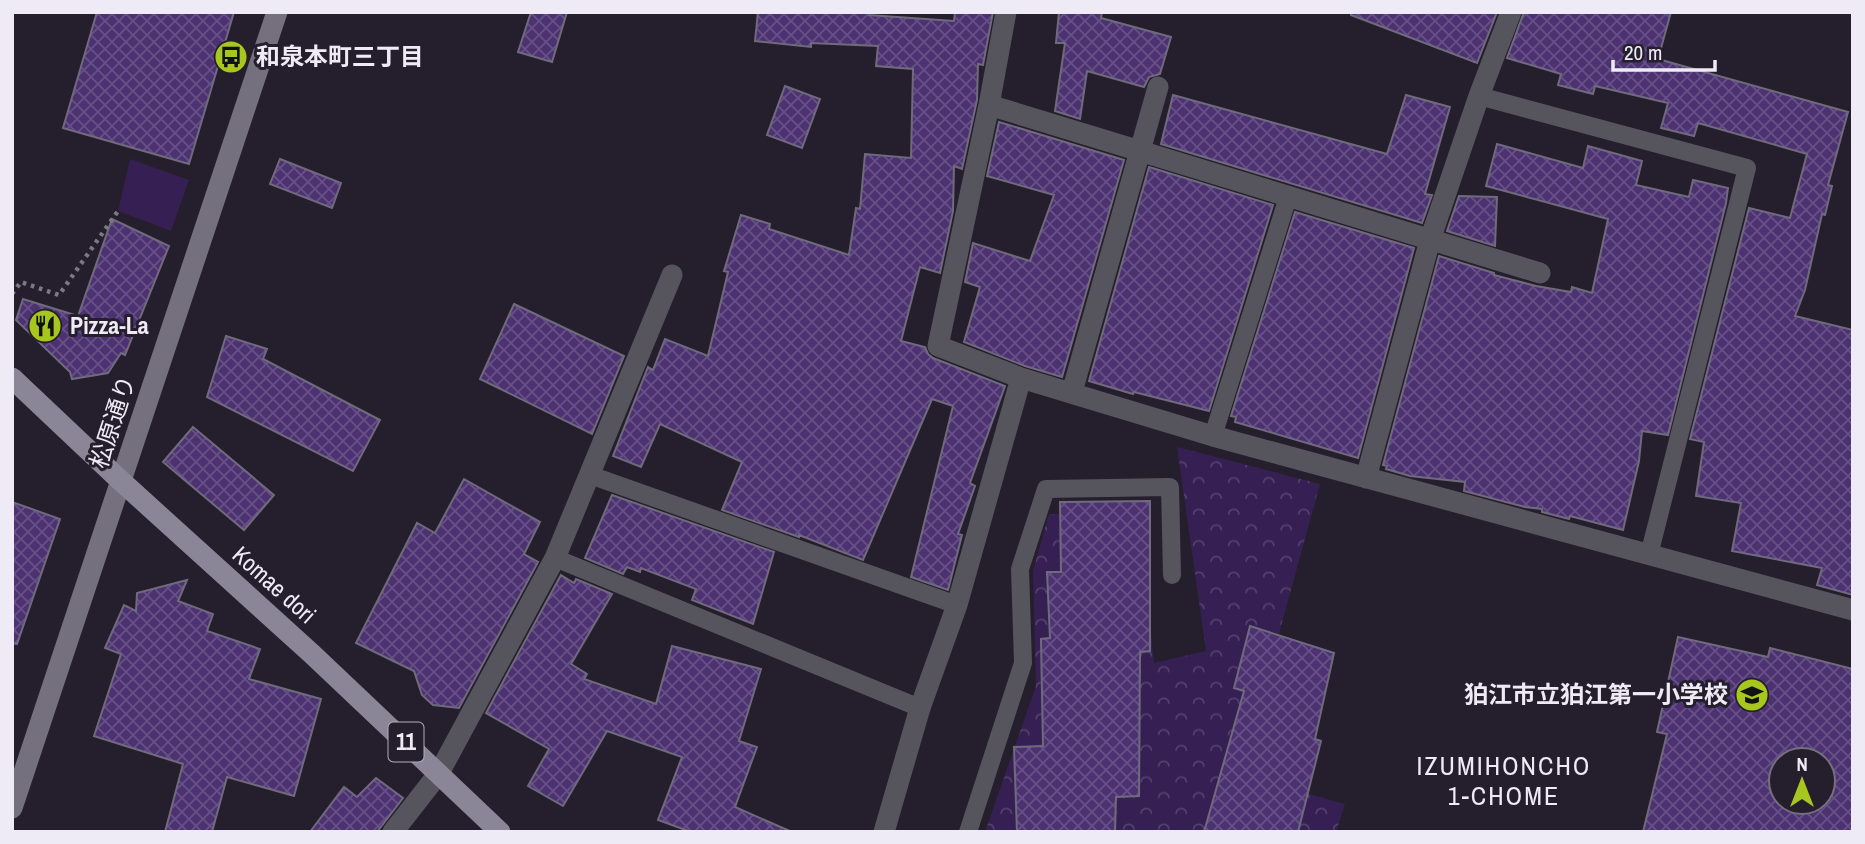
<svg xmlns="http://www.w3.org/2000/svg" width="1865" height="844" viewBox="0 0 1865 844" font-family="'Archivo Narrow','Noto Sans JP',sans-serif">
<defs>
<pattern id="forest-crowns" width="20" height="18" patternUnits="userSpaceOnUse" patternTransform="scale(1.75)"><rect width="20" height="18" fill="#362053"/><path d="M2 6a3 3 0 1 1 6 0M12 15a3 3 0 1 1 6 0" fill="none" stroke="#53416c"/></pattern>
<pattern id="building-cross-hatch" width="8" height="8" patternUnits="userSpaceOnUse" patternTransform="scale(1.75)"><rect width="8" height="8" fill="#4d3272"/><path d="M0 0l8 8M0 8l8-8" fill="none" stroke="#675087"/></pattern>
</defs>
<rect width="100%" height="100%" fill="#241e2d"/>
<!-- green -->
<path fill="#362053" d="M130 159 189 180 171 231 118 211Z"/>
<!-- forest -->
<path fill="url(#forest-crowns)" d="M1177 447 1320 484 1240 775 1345 804 1336 832H985L1036 686 1033 571 1049 514 1139 518 1154 663 1206 651Z"/>
<!-- building -->
<path fill="url(#building-cross-hatch)" stroke="#706a7d" stroke-width="2" fill-rule="evenodd" d="M97 12H234L189 164 63 128Z
M531 12H567L552 62 518 52Z
M758 12H870L869 15 954 21 955 12H993L983 65 978 64 977 100 962 169 954 166 953 211 940 273 920 267 901 341 925 347 928 354 933 358 1005 386 970 483 975 486 958 534 962 535 948 590 911 577 953 406 932 399 863 560 799 535V537L722 510 742 462 660 424 641 467 613 456 648 367 653 370 665 339 708 356 728 272 724 271 741 215 770 224 769 229 849 255 856 208 860 209 865 154 911 158 913 69 876 66 878 46 811 43V47L755 41Z
M1059 12H1102L1101 18 1171 37 1160 74 1149 77 1144 87 1087 71 1080 119 1055 111 1065 43H1056Z
M1351 12H1497L1477 63 1351 15Z
M1524 12H1671L1658 59 1848 112 1828 185 1832 186 1825 215 1822 214 1805 290 1795 316 1853 330V595L1817 585 1822 568 1732 551 1741 503 1696 496 1704 442 1690 439 1749 208 1790 218 1807 154 1698 123 1694 136 1661 128 1668 103 1595 86 1593 94 1558 85 1561 74 1507 58Z
M785 86 820 99 802 148 767 135Z
M1173 95 1387 154 1406 95 1450 107 1425 194 1432 195 1422 223 1161 144Z
M999 122 1124 160 1062 377 1025 366 964 342 980 287 965 282 973 243 1030 261 1054 195 987 176Z
M1497 144 1583 168 1588 146 1642 161 1636 185 1689 197 1693 180 1728 188 1726 203 1668 435 1642 431 1639 461 1623 530 1570 516 1569 519 1542 512V509L1525 507 1464 491 1465 482 1410 476 1386 469 1387 466 1383 465 1439 256 1494 273V275L1536 286 1571 292 1572 287 1592 293 1608 219 1486 186Z
M280 159 341 183 332 208 270 184Z
M1149 167 1273 205 1209 411 1134 392 1133 394 1089 381Z
M1459 196 1497 197 1495 246 1447 231Z
M1295 212 1414 248 1358 458 1235 422 1236 417 1231 416Z
M112 219 169 246 125 355 121 353 108 373 72 379 70 372 16 320 23 299 78 316Z
M514 304 624 356 592 434 480 379Z
M226 336 267 349 263 359 380 420 353 471 207 397Z
M193 427 274 495 244 530 163 462Z
M464 479 540 522 524 554 538 562 459 708 433 705 422 695 414 671 356 643 417 523 435 533Z
M612 495 774 552 753 624 692 600 696 589 641 568 640 572 627 567 623 574 585 558Z
M1150 501V651L1140 652 1139 796 1116 797 1115 832H1017L1014 747 1043 746 1041 639 1050 638 1047 572H1061L1060 502Z
M12 502 60 519 17 644 12 643Z
M561 575 574 583 576 579 612 594 571 664 587 674 584 679 656 704 672 646 761 669 739 741 757 747 735 807 792 832H691L658 820 682 757 607 731 563 806 528 786 549 749 486 713Z
M187 580 178 601 213 614 207 631 260 649 249 679 321 699 294 796 227 777 212 832H165L183 764 94 736 121 654 105 648 124 605 136 611 137 593Z
M1250 626 1334 653 1315 739 1321 741 1298 832H1204L1244 691 1234 688Z
M1678 637 1768 657 1770 648 1853 669V832H1643L1667 734 1657 732ZM1781 760H1823V802H1781Z
M376 778 403 798 377 832H310L344 787 357 797Z"/>
<g fill="none" stroke-linecap="round" stroke-linejoin="round">
<!-- path -->
<path stroke="#7d7885" stroke-width="4.5" stroke-dasharray="3.5 5" stroke-linecap="butt" d="M12 294 21 282 59 295 118 211"/>
<!-- service -->
<path stroke="#56545c" stroke-width="18" d="M1479 96 1747 168 1649 555
M1213 436 1288 197
M590 475 957 605
M555 558 920 708
M968 832 1023 663 1020 569 1046 489 1170 487 1172 575"/>
<!-- minor -->
<path stroke="#56545c" stroke-width="21" d="M1006 12 989 105 938 346 1021 378 1213 436 1853 610
M989 105 1540 273
M1072 392 1158 87
M1366 478 1430 240 1479 96 1511 12
M393 832 439 773 555 558 672 275
M884 832 920 708 957 605 1021 378"/>
<!-- secondary -->
<path stroke="#74707d" stroke-width="21" d="M12 808 277 12"/>
<!-- primary -->
<path stroke="#8b8697" stroke-width="21" d="M12 378 121 481 312 654 500 832"/>
</g>
<!-- icons -->
<defs>
<symbol id="bus-disc" viewBox="-11 -11 22 22"><circle r="9.5" fill="#a7c71e" stroke="#241e2d"/><path d="M-5-6H5V4H4V6H2V4H-2V6H-4V4H-5ZM-3.5-4V0h7V-4ZM-3.5 1.2v1.5H-2V1.2ZM2 1.2v1.5H3.5V1.2Z" fill="#111"/></symbol>
<symbol id="restaurant-disc" viewBox="-11 -11 22 22"><circle r="9.5" fill="#a7c71e" stroke="#241e2d"/><path d="M-5-6h1v4h1v-4h1v4h1v-4h1v5L-1.5 .5V6h-2V.5L-5-1ZM5-6V6H3V1.5H1.5Q1.5-4 5-6Z" fill="#111"/></symbol>
<symbol id="school-disc" viewBox="-11 -11 22 22"><circle r="9.5" fill="#a7c71e" stroke="#241e2d"/><path d="M0-5L7-2L0 1L-7-2ZM-4 1L0 2.5L4 1V4Q0 6-4 4Z" fill="#111"/></symbol>
</defs>
<g fill-rule="evenodd">
<use href="#bus-disc" x="212" y="38" width="38" height="38"/>
<use href="#restaurant-disc" x="26" y="307" width="38" height="38"/>
<use href="#school-disc" x="1733" y="676" width="38" height="38"/>
</g>
<g text-anchor="middle" stroke-width="6" stroke-linejoin="round" paint-order="stroke">
<!-- shield labels -->
<rect fill="#241e2d" stroke="#b2aeba" stroke-width="2" x="388.5" y="722.5" width="35" height="39" rx="5"/>
<g font-size="23" font-weight="bold" fill="#efebf6">
<text x="406" y="750">11</text>
</g>
<!-- poi labels -->
<g font-size="24" font-weight="bold" fill="#efebf6" stroke="#241e2d" text-anchor="start">
<text x="256" y="65">和泉本町三丁目</text>
<text x="70" y="334">Pizza-La</text>
<text x="1728" y="703" text-anchor="end">狛江市立狛江第一小学校</text>
</g>
<!-- street labels -->
<g font-size="24" fill="#efebf6" stroke="#241e2d">
<text transform="translate(113 422) rotate(-72)" y="8">松原通り</text>
<text transform="translate(274 585) rotate(42)" y="8">Komae dori</text>
</g>
<!-- neighbourhood labels -->
<g font-size="26" letter-spacing="2" fill="#efebf6" stroke="#241e2d">
<text x="1504" y="775">IZUMIHONCHO<tspan x="1504" dy="30">1-CHOME</tspan></text>
</g>
</g>
<!-- border -->
<rect width="1865" height="844" fill="none" stroke="#efebf6" stroke-width="28"/>
<!-- north arrow -->
<g transform="translate(1802 781)"><circle r="33" fill="#241e2d" stroke="#75707d" stroke-width="2"/>
<path d="M0-5L12 26L0 18L-12 26Z" fill="#a7c71e"/>
<text y="-10" font-size="19" font-weight="bold" text-anchor="middle" fill="#efebf6">N</text>
</g>
<!-- scale -->
<path d="M1613 60v10h102v-10" fill="none" stroke="#efebf6" stroke-width="3.5"/>
<text x="1624" y="60" font-size="21" fill="#efebf6" stroke="#241e2d" stroke-width="5" paint-order="stroke">20 m</text>
</svg>
